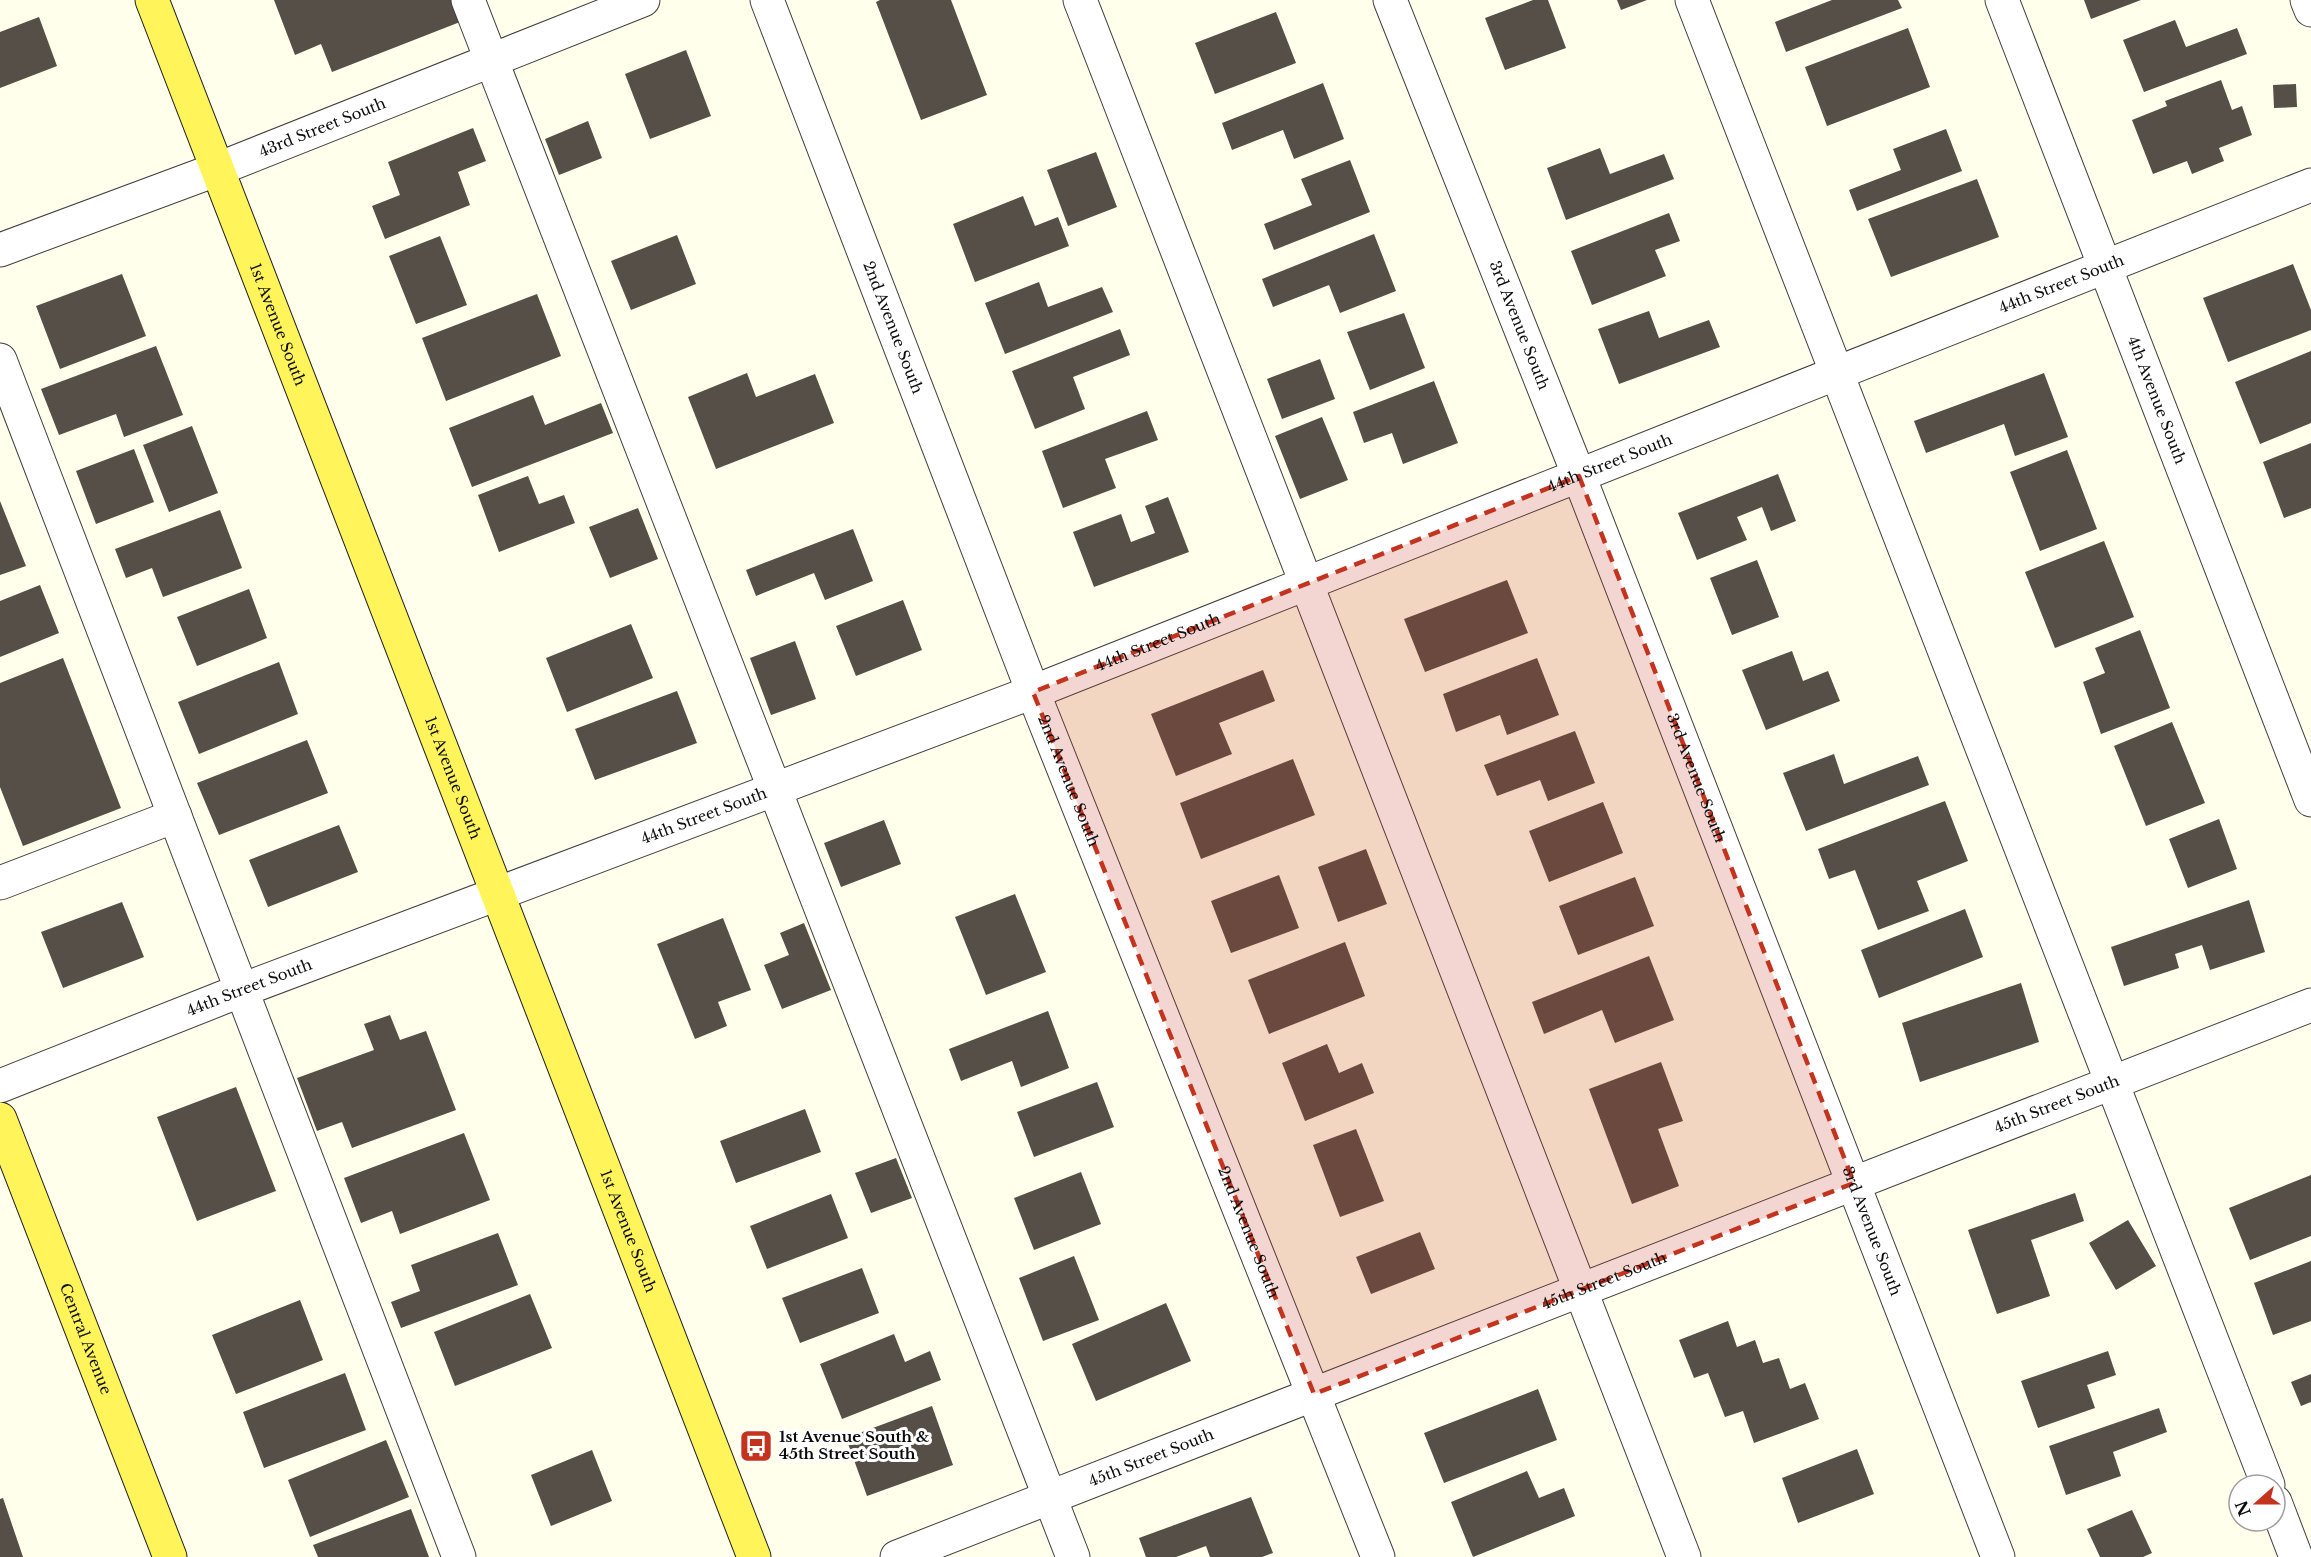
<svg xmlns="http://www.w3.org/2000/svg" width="2311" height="1557" viewBox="0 0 2311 1557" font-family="'Libre Baskerville',serif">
<rect width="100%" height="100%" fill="#ffffeb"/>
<!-- building -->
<path fill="#554f48" d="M274 0H452L460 22 332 72 321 44 295 55Z
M880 0H951L987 95 921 120 876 2Z
M1533 0H1548L1566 48 1505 70 1485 18Z
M1617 0H1647L1621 10Z
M1832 0H1898L1902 8 1786 52 1775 22Z
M2084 0H2141L2091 19Z
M1276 12 1296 63 1215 94 1195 43Z
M39 17 57 66 0 88V32Z
M2175 20 2186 47 2237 28 2247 54 2144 92 2123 40Z
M1908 28 1930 87 1827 126 1805 67Z
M686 50 711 116 650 139 625 74Z
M2221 80 2232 110 2242 106 2252 135 2219 148 2224 161 2192 174 2187 161 2153 174 2132 120 2167 106 2165 101Z
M1323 83 1344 139 1294 159 1283 130 1232 150 1222 123Z
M2296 84 2297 107 2274 108 2273 85Z
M588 121 602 158 559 175 545 139Z
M473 128 486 161 458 172 470 205 385 239 372 206 400 195 388 162Z
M1946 129 1962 171 1857 211 1849 190 1901 170 1893 149Z
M1600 148 1610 174 1664 154 1674 179 1566 220 1547 168Z
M1096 152 1117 207 1068 226 1047 170Z
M1350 160 1370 212 1274 250 1264 224 1312 205 1301 179Z
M1977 179 1999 237 1891 277 1868 219Z
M1023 196 1035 226 1058 217 1069 246 975 282 953 224Z
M1669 213 1680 241 1655 250 1666 276 1592 305 1571 251Z
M1374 234 1396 291 1340 313 1329 285 1273 307 1262 279Z
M677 235 696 284 631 310 611 261Z
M440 236 467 305 416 324 389 256Z
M2293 264 2311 310V330L2228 362 2203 298Z
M122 274 146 336 60 369 36 306Z
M1039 282 1048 307 1102 287 1113 312 1005 354 985 303Z
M537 294 561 356 446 401 422 338Z
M1649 311 1659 338 1709 320 1720 347 1619 384 1598 329Z
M1404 313 1425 368 1370 390 1347 332Z
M1120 329 1130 355 1073 377 1085 409 1035 429 1012 371Z
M156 346 183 415 124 437 116 414 59 435 41 389Z
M2311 351V423L2260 444 2235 382Z
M1320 359 1335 399 1282 419 1267 379Z
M747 373 756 397 815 374 834 423 716 469 688 397Z
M2044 373 2068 437 2015 456 2004 424 1926 453 1914 421Z
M1434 381 1458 443 1403 464 1392 433 1364 443 1353 412Z
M533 395 545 425 601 403 613 433 472 487 449 428Z
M1147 411 1158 440 1105 459 1116 488 1063 508 1042 451Z
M1322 417 1348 480 1300 499 1275 436Z
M192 426 218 493 169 512 143 445Z
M2311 443V508L2284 518 2263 462Z
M134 449 154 502 96 524 76 471Z
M2067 450 2097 529 2040 551 2010 472Z
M1778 474 1796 521 1771 531 1762 507 1737 517 1747 540 1697 560 1678 513Z
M528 476 539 504 564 495 575 523 499 552 478 495Z
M1168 497 1189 552 1094 587 1073 532 1121 514 1131 542 1155 533 1145 506Z
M0 501 26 566 0 575Z
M638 508 658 559 610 578 589 527Z
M220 510 242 568 163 597 152 568 126 578 115 549Z
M853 529 873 581 825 600 814 573 756 596 746 570Z
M2104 541 2134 617 2055 648 2025 572Z
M1757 560 1779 617 1732 635 1710 578Z
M1507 580 1528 633 1425 672 1404 619Z
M40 585 59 633 0 657V601Z
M249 589 267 638 197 666 177 617Z
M903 600 922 650 856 676 836 626Z
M631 624 653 678 567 712 546 658Z
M2140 630 2170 708 2101 734 2083 682 2105 673 2095 648Z
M795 641 816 699 771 715 750 658Z
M1792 651 1803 681 1828 671 1840 701 1766 730 1742 670Z
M63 658 121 808 23 846 0 787V683Z
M1537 658 1559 715 1507 735 1500 715 1456 732 1443 694Z
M279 662 298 714 199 754 178 702Z
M1263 670 1275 701 1219 723 1232 754 1176 776 1151 714Z
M677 691 697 743 595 780 575 729Z
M2172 722 2205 803 2146 826 2114 746Z
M1575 731 1595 783 1548 801 1540 780 1497 796 1484 765Z
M307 740 328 793 219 835 197 783Z
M1834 754 1844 784 1918 756 1929 785 1806 831 1783 773Z
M1293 759 1315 815 1201 859 1180 803Z
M1945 801 1968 861 1917 881 1929 911 1878 930 1855 870 1829 879 1818 849Z
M1603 802 1623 853 1549 882 1529 831Z
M2219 819 2237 869 2188 888 2169 839Z
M884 820 901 864 841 887 824 843Z
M339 825 358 872 268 907 249 860Z
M1366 849 1387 904 1338 922 1318 867Z
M1279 875 1299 928 1231 953 1211 901Z
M1635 877 1654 926 1578 955 1559 906Z
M1015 894 1046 972 986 995 955 917Z
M2249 900 2265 952 2210 970 2202 945 2175 954 2179 968 2124 986 2111 947Z
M122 902 144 957 63 988 41 932Z
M1965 909 1983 957 1879 998 1861 950Z
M723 918 751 990 718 1002 727 1026 695 1039 657 944Z
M804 923 831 990 782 1009 764 965 789 955 780 933Z
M1345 942 1365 996 1269 1034 1248 980Z
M1649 956 1674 1020 1615 1043 1602 1010 1544 1034 1532 1002Z
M2021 983 2039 1042 1920 1082 1902 1023Z
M1048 1011 1069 1068 1021 1087 1012 1061 961 1081 949 1049Z
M390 1015 400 1040 426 1031 456 1110 352 1148 342 1122 317 1131 297 1078 374 1050 364 1024Z
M1327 1044 1339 1073 1362 1063 1374 1093 1305 1121 1282 1063Z
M1661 1062 1683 1121 1658 1129 1679 1186 1632 1204 1589 1089Z
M1097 1082 1114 1127 1034 1157 1017 1112Z
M236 1087 276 1191 197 1221 157 1117Z
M805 1109 821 1152 736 1183 720 1141Z
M1356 1129 1384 1201 1340 1217 1313 1145Z
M464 1133 490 1200 400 1234 392 1211 361 1223 344 1178Z
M896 1158 912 1198 871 1213 855 1173Z
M1081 1172 1101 1224 1034 1250 1014 1198Z
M2311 1175V1236L2250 1260 2229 1208Z
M2075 1193 2084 1221 2031 1240 2050 1296 1997 1314 1968 1230Z
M831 1194 848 1238 767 1269 750 1226Z
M2128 1220 2156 1266 2116 1290 2089 1243Z
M1420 1232 1435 1269 1371 1294 1356 1257Z
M498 1233 518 1285 401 1328 391 1302 420 1291 411 1265Z
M1074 1256 1099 1320 1043 1341 1019 1278Z
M2311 1261V1321L2273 1335 2254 1283Z
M862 1268 879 1313 800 1343 782 1298Z
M530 1294 552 1348 455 1386 434 1332Z
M300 1300 323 1360 236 1394 212 1335Z
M1166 1303 1191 1361 1096 1401 1072 1344Z
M1728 1321 1737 1347 1755 1340 1763 1363 1779 1358 1790 1389 1805 1383 1819 1419 1754 1443 1743 1411 1725 1417 1708 1373 1694 1378 1679 1340Z
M894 1334 905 1362 930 1351 941 1380 842 1419 820 1364Z
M2108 1351 2116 1375 2087 1385 2095 1408 2038 1428 2021 1381Z
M345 1373 366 1430 264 1468 243 1412Z
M2311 1374V1402L2301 1406 2291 1382Z
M1538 1389 1557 1440 1444 1483 1424 1433Z
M932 1406 953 1465 867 1496 846 1438Z
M2159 1408 2167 1432 2113 1452 2121 1476 2066 1495 2049 1446Z
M386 1440 409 1497 310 1537 288 1480Z
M1857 1449 1874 1494 1798 1523 1782 1478Z
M592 1450 612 1501 551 1526 531 1475Z
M1527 1471 1539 1498 1564 1488 1575 1516 1473 1557 1451 1502Z
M1251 1497 1273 1553 1262 1557H1210L1206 1546 1176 1557H1146L1139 1538Z
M3 1498 23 1557H0V1499Z
M411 1509 429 1557H318L313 1545Z
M2132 1510 2152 1553 2143 1557H2100L2087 1529Z"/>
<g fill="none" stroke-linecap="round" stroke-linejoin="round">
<defs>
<g id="minor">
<path d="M468 0 1073 1557"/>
<path id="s1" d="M767 0 1033 692 1378 1557"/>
<path d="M1080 0 1684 1557"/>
<path id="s2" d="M1390 0 1579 476 1998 1557"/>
<path d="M1692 0 2268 1485"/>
<path id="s3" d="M2002 0 2311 800"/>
<path d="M2307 0 2311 10"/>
<path id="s4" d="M0 250 218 169 643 0"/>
<path d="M0 360 459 1557"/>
<path d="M0 883 175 816"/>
<path id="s5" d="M0 1086 242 990 1033 692 2311 185"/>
<path d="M2275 1502 2296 1557"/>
<path id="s6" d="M897 1557 2311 1005"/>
</g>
<g id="major">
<path id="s7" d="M152 0 754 1557"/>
<path id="s8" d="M0 1119 170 1557"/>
</g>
</defs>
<!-- minor casing -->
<use href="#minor" stroke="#3f3f3f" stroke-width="35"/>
<!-- major casing -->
<use href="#major" stroke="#1d1d1d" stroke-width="35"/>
<!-- minor -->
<use href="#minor" stroke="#fff" stroke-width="33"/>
<!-- major -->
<use href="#major" stroke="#fff55b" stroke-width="33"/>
</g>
<!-- marked area -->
<path fill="#c3331d" fill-opacity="0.2" stroke="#c3331d" stroke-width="4.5" stroke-dasharray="12 8" stroke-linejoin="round" d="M1579 476 1854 1183 1314 1394 1033 692Z"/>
<!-- icons -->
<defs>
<symbol id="bus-square" viewBox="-11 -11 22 22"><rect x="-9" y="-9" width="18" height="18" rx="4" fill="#c3331d" stroke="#fff"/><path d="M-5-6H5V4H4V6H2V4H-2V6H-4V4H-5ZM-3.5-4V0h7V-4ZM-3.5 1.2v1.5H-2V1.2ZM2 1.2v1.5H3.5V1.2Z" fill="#fff"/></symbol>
</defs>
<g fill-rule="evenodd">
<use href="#bus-square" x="737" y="1427" width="38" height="38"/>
</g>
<g text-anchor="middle" stroke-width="6" stroke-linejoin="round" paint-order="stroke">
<!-- street labels -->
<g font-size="15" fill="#0c0c0c" stroke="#fff">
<text dy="5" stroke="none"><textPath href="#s4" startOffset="345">43rd Street South</textPath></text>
<text dy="5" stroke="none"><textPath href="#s5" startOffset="2212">44th Street South</textPath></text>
<text dy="5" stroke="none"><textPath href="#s7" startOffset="348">1st Avenue South</textPath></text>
<text dy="5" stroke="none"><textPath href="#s2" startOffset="350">3rd Avenue South</textPath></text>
<text dy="5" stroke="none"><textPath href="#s1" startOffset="351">2nd Avenue South</textPath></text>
<text dy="5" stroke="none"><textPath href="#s3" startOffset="429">4th Avenue South</textPath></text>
<text dy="5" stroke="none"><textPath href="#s5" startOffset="1726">44th Street South</textPath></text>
<text dy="5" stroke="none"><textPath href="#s5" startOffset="1240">44th Street South</textPath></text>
<text dy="5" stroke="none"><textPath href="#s7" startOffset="834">1st Avenue South</textPath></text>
<text dy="5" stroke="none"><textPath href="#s2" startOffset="836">3rd Avenue South</textPath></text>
<text dy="5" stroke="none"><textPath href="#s1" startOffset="837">2nd Avenue South</textPath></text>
<text dy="5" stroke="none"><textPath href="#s5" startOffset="754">44th Street South</textPath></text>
<text dy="5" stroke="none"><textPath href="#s5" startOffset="268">44th Street South</textPath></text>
<text dy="5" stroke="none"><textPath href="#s6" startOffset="1245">45th Street South</textPath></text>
<text dy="5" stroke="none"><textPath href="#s1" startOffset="1323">2nd Avenue South</textPath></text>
<text dy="5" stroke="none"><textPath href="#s2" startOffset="1322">3rd Avenue South</textPath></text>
<text dy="5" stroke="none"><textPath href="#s7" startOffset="1320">1st Avenue South</textPath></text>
<text dy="5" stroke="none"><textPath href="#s6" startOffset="759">45th Street South</textPath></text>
<text dy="5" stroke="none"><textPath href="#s8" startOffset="236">Central Avenue</textPath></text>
<text dy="5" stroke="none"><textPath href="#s6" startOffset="273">45th Street South</textPath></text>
</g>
<!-- poi labels -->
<g font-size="15" font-weight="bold" fill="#0c0c0c" stroke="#fff" text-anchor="start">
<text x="779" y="1442">1st Avenue South &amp;<tspan x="779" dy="17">45th Street South</tspan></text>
</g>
</g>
<!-- north arrow -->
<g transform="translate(2257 1503) rotate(249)"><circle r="28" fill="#ffffff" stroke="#9e9e9e" stroke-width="1.5"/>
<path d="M0-4.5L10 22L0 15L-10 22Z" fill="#c3331d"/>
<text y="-9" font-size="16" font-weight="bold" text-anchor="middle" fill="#0c0c0c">N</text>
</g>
</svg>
